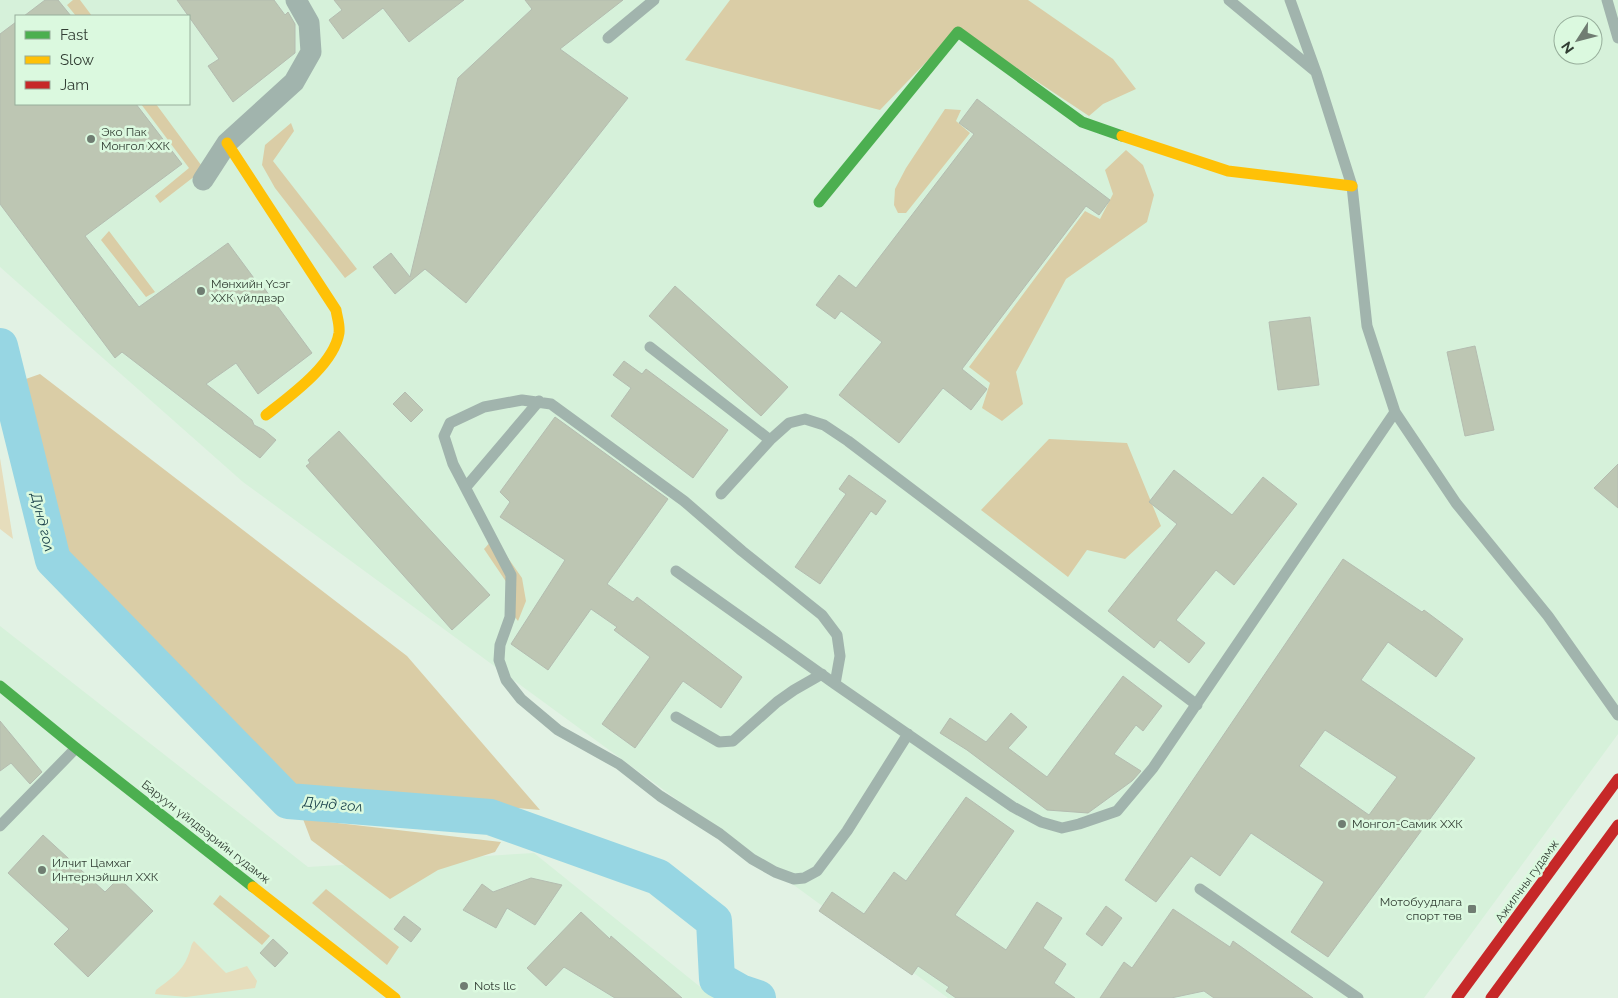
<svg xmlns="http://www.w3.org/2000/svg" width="1618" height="998" viewBox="0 0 1618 998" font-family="Raleway,sans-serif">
<rect width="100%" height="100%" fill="#e2f2e4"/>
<!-- built -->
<path fill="#d6f1da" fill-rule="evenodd" d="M0 0H1618V734L1424 998H948L243 482 0 267ZM16 16H189V104H16ZM1563 25H1593V55H1563Z
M0 626 308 867 534 853 714 998H0Z"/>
<!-- green -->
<path fill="#e6ddbc" d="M0 458 13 539 0 529Z
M194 941 226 973 247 966 257 981 255 988 186 997 155 994 156 990C169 980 182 972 188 956 191 950 190 946 194 941Z"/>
<!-- forest -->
<path fill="#dacda6" d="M73 0H80L92 16H76L67 5Z
M730 0H1028L1113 59 1136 89 1103 104 1089 116 958 29 880 110 685 60Z
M141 104H156L204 169 160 203 155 196 189 168Z
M945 109 961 110 956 121 970 133 906 213H898L894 205 895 189 906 168Z
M291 123 294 131 273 161 357 269 345 278 275 188 262 165 265 145Z
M1126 150 1143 165 1154 195 1147 222 1066 279 1016 372 1023 404 1002 421 982 408 990 383 969 367 1085 211 1100 219 1113 194 1105 170Z
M109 231 155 292 146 297 101 240Z
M40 374 407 656 540 810 289 788 60 552 23 380Z
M1049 439 1127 443 1161 526 1125 559 1087 550 1068 577 981 510Z
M494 538 522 578 526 601 518 621 505 604 515 595 484 549Z
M303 819 501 842 495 852 438 870 390 899 311 840Z
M326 889 399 947 387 965 312 903Z
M220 895 270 936 262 945 213 904Z"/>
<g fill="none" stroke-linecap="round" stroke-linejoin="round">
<!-- river -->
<path stroke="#97d6e3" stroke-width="36" d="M0 346 53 560 288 801 490 817 658 877 714 921 717 979 740 992 758 998"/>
</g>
<!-- building -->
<path fill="#bdc6b3" stroke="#b4bcb0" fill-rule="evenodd" d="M45 0H58L71 16H24Z
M177 0H274L285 15 288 12 295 24V53L233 102 208 66 219 59Z
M334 0H464L409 42 383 8 343 39 329 20 342 10Z
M525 0H623L560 49 628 98 466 303 425 269 395 294 373 267 391 253 410 277 458 78 532 9Z
M16 22V104H136L182 164 85 236 139 307 228 243 259 285 261 284 312 353 258 394 236 363 206 384 252 420 254 425 264 430 276 440 260 458 122 352 115 358 0 204V34Z
M977 99 1110 200 1099 215 1086 206 962 369 987 389 971 410 943 388 899 443 839 395 882 342 841 311 835 319 816 305 839 275 856 288 974 134 959 123Z
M675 286 788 387 761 416 649 316Z
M1310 317 1319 385 1278 390 1269 322Z
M1475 346 1494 430 1465 436 1447 352Z
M624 361 642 374 646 369 728 430 693 478 611 416 631 388 613 375Z
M405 392 423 410 411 422 393 404Z
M555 417 668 499 607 584 633 602 637 597 742 677 721 708 683 681 635 748 602 724 650 657 614 630 617 627 591 609 548 670 511 644 565 560 500 517 510 502 500 492Z
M339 431 490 595 452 630 306 466 310 463 308 460Z
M1618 464V508L1594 488Z
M1174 470 1232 515 1263 477 1297 504 1234 585 1216 570 1176 620 1205 643 1189 663 1160 640 1154 648 1108 611 1177 524 1149 502Z
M849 475 886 501 876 515 871 511 820 584 795 567 846 494 839 489Z
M1343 559 1422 612 1424 610 1463 639 1436 677 1388 642 1361 680 1475 758 1328 957 1291 932 1324 882 1251 833 1220 876 1191 856 1156 902 1125 880ZM1325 730 1397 777 1369 815 1299 766Z
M1123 676 1162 706 1143 731 1136 725 1114 754 1141 771 1132 781 1088 813 1047 810 967 750 940 733 950 718 986 742 1011 713 1027 727 1008 748 1047 777Z
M0 721 42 772 30 784 11 763 0 771Z
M966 797 1014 831 955 915 1006 950 1037 902 1062 918 1043 948 1066 964 1054 983 1075 998H956L946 991 949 987 918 966 912 975 819 911 832 892 864 914 894 872 906 881Z
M43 835 105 892 119 878 153 911 88 977 54 944 69 929 8 873Z
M531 878 562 885 535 925 507 908 496 928 463 910 482 884 493 892Z
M1106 906 1122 918 1102 946 1086 934Z
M1173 909 1230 947 1233 941 1313 998H1214L1204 991 1171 998H1100L1124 962 1132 968Z
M581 912 610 939 611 936 682 998H615L564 967 546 986 527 968Z
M404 916 421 929 411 942 394 929Z
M273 939 288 953 275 967 260 953Z"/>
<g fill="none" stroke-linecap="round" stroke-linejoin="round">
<!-- lane -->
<path stroke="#a1b4ad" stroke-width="11" d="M1229 0 1315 71
M1290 0 1316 72 1352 186 1367 326 1395 412 1456 503 1548 616 1618 715
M1607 0 1618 38
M608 38 654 0
M650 347 770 440
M466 487 539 401
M721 494 770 440 789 423 805 419 824 425 848 441 1197 705
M676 571 835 684 1013 807 1041 822 1062 828 1079 824 1117 811 1153 768 1395 412
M835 684 840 656 837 635 822 615 742 551 684 501 551 404 522 400 484 407 450 423 444 436 453 464 511 575 510 617 500 645 499 660 506 680 521 699 558 730 619 764 660 796 720 834 752 859 775 872 794 879 804 878 817 871 847 831 908 734
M676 717 719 742 733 741 777 702 794 690 822 674
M0 826 76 748
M1200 889 1358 998"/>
<!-- street -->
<path stroke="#a1b4ad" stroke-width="21" d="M203 180 227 143 294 82 311 52 309 23 296 0"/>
<!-- fast -->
<path stroke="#4caf50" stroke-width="11" d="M819 202 958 32 1082 122 1122 136
M0 686 76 748 253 887"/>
<!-- slow -->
<path stroke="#ffc107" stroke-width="11" d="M1122 136 1228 171 1352 186
M227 143 336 310C337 317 340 325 339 333 334 365 290 396 266 415
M253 887 395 998"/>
<!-- jam -->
<path stroke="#c62828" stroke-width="11" d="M1457 998 1618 779
M1491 998 1618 825"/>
</g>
<!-- markers -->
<g fill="#707d72" stroke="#dbf9df" stroke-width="2">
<circle cx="91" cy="139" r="5"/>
<circle cx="201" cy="291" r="5"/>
<circle cx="1342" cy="824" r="5"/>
<circle cx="42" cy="870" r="5"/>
<rect x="1467" y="904" width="10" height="10" rx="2.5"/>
<circle cx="464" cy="986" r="5"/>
</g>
<g text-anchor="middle" stroke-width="5" stroke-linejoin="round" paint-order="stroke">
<!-- poi labels -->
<g font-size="12" fill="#323e34" stroke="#dbf9df" text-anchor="start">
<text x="101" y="136">Эко Пак<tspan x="101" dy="14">Монгол ХХК</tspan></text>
<text x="211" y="288">Мөнхийн Үсэг<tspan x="211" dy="14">ХХК үйлдвэр</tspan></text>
<text x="1352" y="828">Монгол-Самик ХХК</text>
<text x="52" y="867">Илчит Цамхаг<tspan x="52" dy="14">Интернэйшнл ХХК</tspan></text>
<text x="1462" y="906" text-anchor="end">Мотобуудлага<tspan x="1462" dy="14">спорт төв</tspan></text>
<text x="474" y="990">Nots llc</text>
</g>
<!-- street labels -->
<g font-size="12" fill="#323e34" stroke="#dbf9df">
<text transform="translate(206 832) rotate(38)" y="4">Баруун үйлдвэрийн гудамж</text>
<text transform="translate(1527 881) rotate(-54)" y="4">Ажилчны гудамж</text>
</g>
<!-- water labels -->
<g font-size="14" font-style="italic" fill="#123944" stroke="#dbf9df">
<text transform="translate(43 522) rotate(76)" y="5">Дунд гол</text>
<text transform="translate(333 804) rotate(5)" y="5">Дунд гол</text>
</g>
</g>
<!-- legend -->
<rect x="15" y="15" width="175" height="90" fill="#dbf9df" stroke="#97ae9b"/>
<rect x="25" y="31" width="25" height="8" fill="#4caf50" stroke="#97ae9b"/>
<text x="60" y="40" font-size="15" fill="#323e34">Fast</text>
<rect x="25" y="56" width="25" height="8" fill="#ffc107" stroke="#97ae9b"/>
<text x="60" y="65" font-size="15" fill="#323e34">Slow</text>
<rect x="25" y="81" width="25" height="8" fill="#c62828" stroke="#97ae9b"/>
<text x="60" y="90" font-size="15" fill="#323e34">Jam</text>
<!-- north arrow -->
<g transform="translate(1578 40) rotate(234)"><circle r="24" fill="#dbf9df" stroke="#97ae9b"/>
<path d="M0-4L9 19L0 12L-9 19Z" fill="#707d72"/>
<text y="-8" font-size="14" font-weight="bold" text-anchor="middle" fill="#323e34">N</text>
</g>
</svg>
